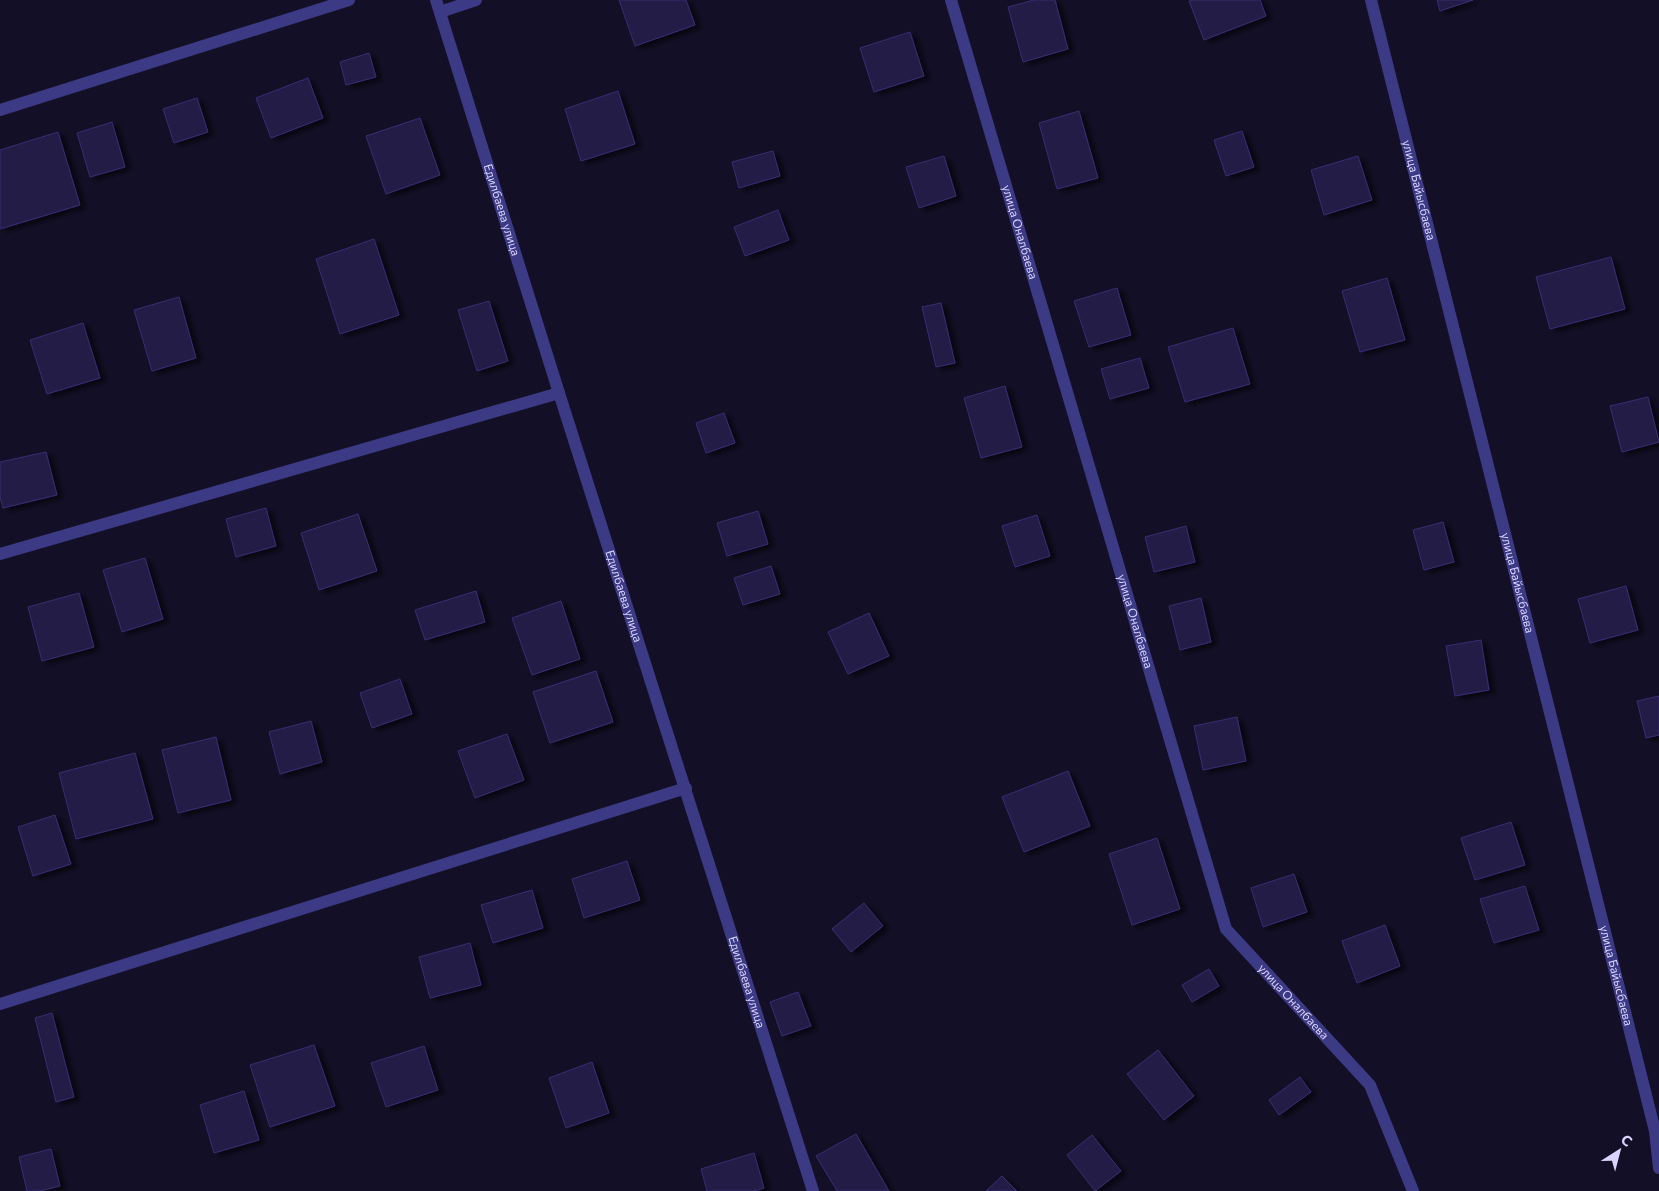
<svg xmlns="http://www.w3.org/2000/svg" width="1659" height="1191" viewBox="0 0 1659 1191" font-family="Commissioner,sans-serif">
<defs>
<filter id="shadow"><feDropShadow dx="5.5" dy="3" stdDeviation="2.5" flood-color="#0009"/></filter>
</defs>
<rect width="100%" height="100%" fill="#130f26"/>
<!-- building -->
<path fill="#241b47" stroke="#3b2d73" filter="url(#shadow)" d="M619 0H686L695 25 635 46Z
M1034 0H1055L1068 49 1023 62 1008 7Z
M1193 0H1260L1266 16 1204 40 1189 1Z
M1437 0H1473L1440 11Z
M910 32 924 76 874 92 860 48Z
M369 53 376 77 346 85 340 62Z
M308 78 323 118 271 138 256 98Z
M618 91 635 144 581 161 565 109Z
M197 98 208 132 174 143 163 109Z
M1079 111 1098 178 1057 189 1039 123Z
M420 118 440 175 386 194 366 136Z
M112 122 125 167 90 177 77 133Z
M1242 131 1254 167 1226 176 1214 140Z
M58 132 80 205 0 229V150Z
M773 151 780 176 739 188 732 162Z
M944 156 956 196 919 208 906 167Z
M1358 156 1372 200 1324 215 1311 170Z
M778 210 789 240 745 256 734 227Z
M374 239 399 315 340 334 316 259Z
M1611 257 1625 309 1550 329 1536 277Z
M1387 278 1405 340 1360 352 1342 291Z
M1117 288 1131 335 1089 347 1074 301Z
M179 297 196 358 152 371 134 310Z
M489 301 508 361 477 371 458 310Z
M941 303 955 363 936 367 922 307Z
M83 323 100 378 47 394 30 340Z
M1233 328 1250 384 1185 402 1168 347Z
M1140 358 1149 388 1110 399 1101 369Z
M1005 386 1022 447 981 458 964 398Z
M1648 397 1659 442 1622 452 1610 406Z
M724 413 735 443 706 453 696 423Z
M46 452 57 495 3 508 0 497V462Z
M266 508 276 546 236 557 226 519Z
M758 511 768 544 727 556 717 523Z
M358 514 377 571 319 590 301 533Z
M1037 515 1050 556 1015 567 1002 526Z
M1443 522 1454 562 1424 570 1413 530Z
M1186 526 1195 562 1154 572 1145 537Z
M145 558 163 619 122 632 103 570Z
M771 566 780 594 743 605 734 578Z
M1626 586 1638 630 1590 643 1578 599Z
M476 591 485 622 425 640 415 610Z
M79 593 94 647 42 661 28 607Z
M1201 598 1211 642 1180 650 1169 606Z
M561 601 580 659 532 675 512 618Z
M869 613 889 656 848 674 828 632Z
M1481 640 1489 690 1455 696 1446 646Z
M596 671 613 722 550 743 533 692Z
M400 679 412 714 372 728 360 693Z
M1659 696V735L1646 738 1637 701Z
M1237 717 1246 761 1203 770 1194 726Z
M311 721 322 762 280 774 269 732Z
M507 734 524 780 475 798 458 751Z
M216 737 231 800 178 813 162 750Z
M135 753 153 819 76 839 59 773Z
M1068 771 1090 826 1024 852 1002 797Z
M55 815 71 864 33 876 18 827Z
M1511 822 1525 865 1475 880 1461 838Z
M1157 838 1180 909 1132 925 1109 854Z
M627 861 640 900 584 918 572 879Z
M1294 874 1307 912 1263 927 1251 888Z
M1525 886 1539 930 1494 943 1480 899Z
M532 890 543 928 493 943 481 905Z
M864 903 883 926 851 952 832 929Z
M1385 925 1400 966 1357 983 1342 941Z
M470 943 481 985 430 998 419 957Z
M1209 969 1219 986 1192 1002 1182 985Z
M798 992 811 1026 782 1036 770 1002Z
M52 1013 74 1097 56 1102 35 1018Z
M314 1045 335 1106 270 1127 250 1065Z
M424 1046 438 1090 386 1107 371 1063Z
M1158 1050 1194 1096 1164 1120 1127 1074Z
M592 1062 609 1113 566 1128 549 1078Z
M1300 1077 1311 1092 1279 1115 1269 1100Z
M244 1091 259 1140 214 1153 200 1105Z
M856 1134 889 1191H837L816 1156Z
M1092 1135 1121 1171 1095 1191 1067 1155Z
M51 1149 60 1186 40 1191H27L19 1157Z
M754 1153 764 1188 755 1191H707L701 1169Z
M1002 1176 1017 1191H986Z"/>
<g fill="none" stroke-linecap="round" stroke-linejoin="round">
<!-- minor -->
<g stroke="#3d3a85" stroke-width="12">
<path id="s1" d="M951 0 1226 929 1370 1085 1413 1191"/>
<path id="s2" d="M1371 0 1655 1131 1659 1168"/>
<path d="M440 12 476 0"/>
<path d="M0 110 349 0"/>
<path d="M0 554 559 393"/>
<path d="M0 1004 686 788"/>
</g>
<!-- tertiary -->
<path stroke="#3d3a85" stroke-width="12" id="s3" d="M436 0 559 393 813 1191"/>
</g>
<g text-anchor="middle" stroke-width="4.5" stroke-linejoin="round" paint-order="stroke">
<!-- street labels -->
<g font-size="12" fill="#d9d4ff" stroke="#130f26">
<text dy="4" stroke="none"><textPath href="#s2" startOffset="196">улица Байысбаева</textPath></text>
<text dy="4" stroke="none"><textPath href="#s3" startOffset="220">Едилбаева улица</textPath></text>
<text dy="4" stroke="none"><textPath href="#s1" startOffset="242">улица Оналбаева</textPath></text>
<text dy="4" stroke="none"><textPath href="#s2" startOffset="601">улица Байысбаева</textPath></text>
<text dy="4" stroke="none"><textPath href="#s3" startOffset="625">Едилбаева улица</textPath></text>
<text dy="4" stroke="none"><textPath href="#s1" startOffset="648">улица Оналбаева</textPath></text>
<text dy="4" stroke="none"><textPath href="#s2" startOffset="1006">улица Байысбаева</textPath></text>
<text dy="4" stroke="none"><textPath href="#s3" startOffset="1030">Едилбаева улица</textPath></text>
<text dy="4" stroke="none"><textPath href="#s1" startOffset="1068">улица Оналбаева</textPath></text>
</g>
</g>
<!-- north arrow -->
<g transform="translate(1619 1151) rotate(36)" stroke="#130f26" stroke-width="4" paint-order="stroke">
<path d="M0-4L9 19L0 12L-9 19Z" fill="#d9d4ff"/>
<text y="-8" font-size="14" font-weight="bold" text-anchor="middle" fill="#d9d4ff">С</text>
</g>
</svg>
